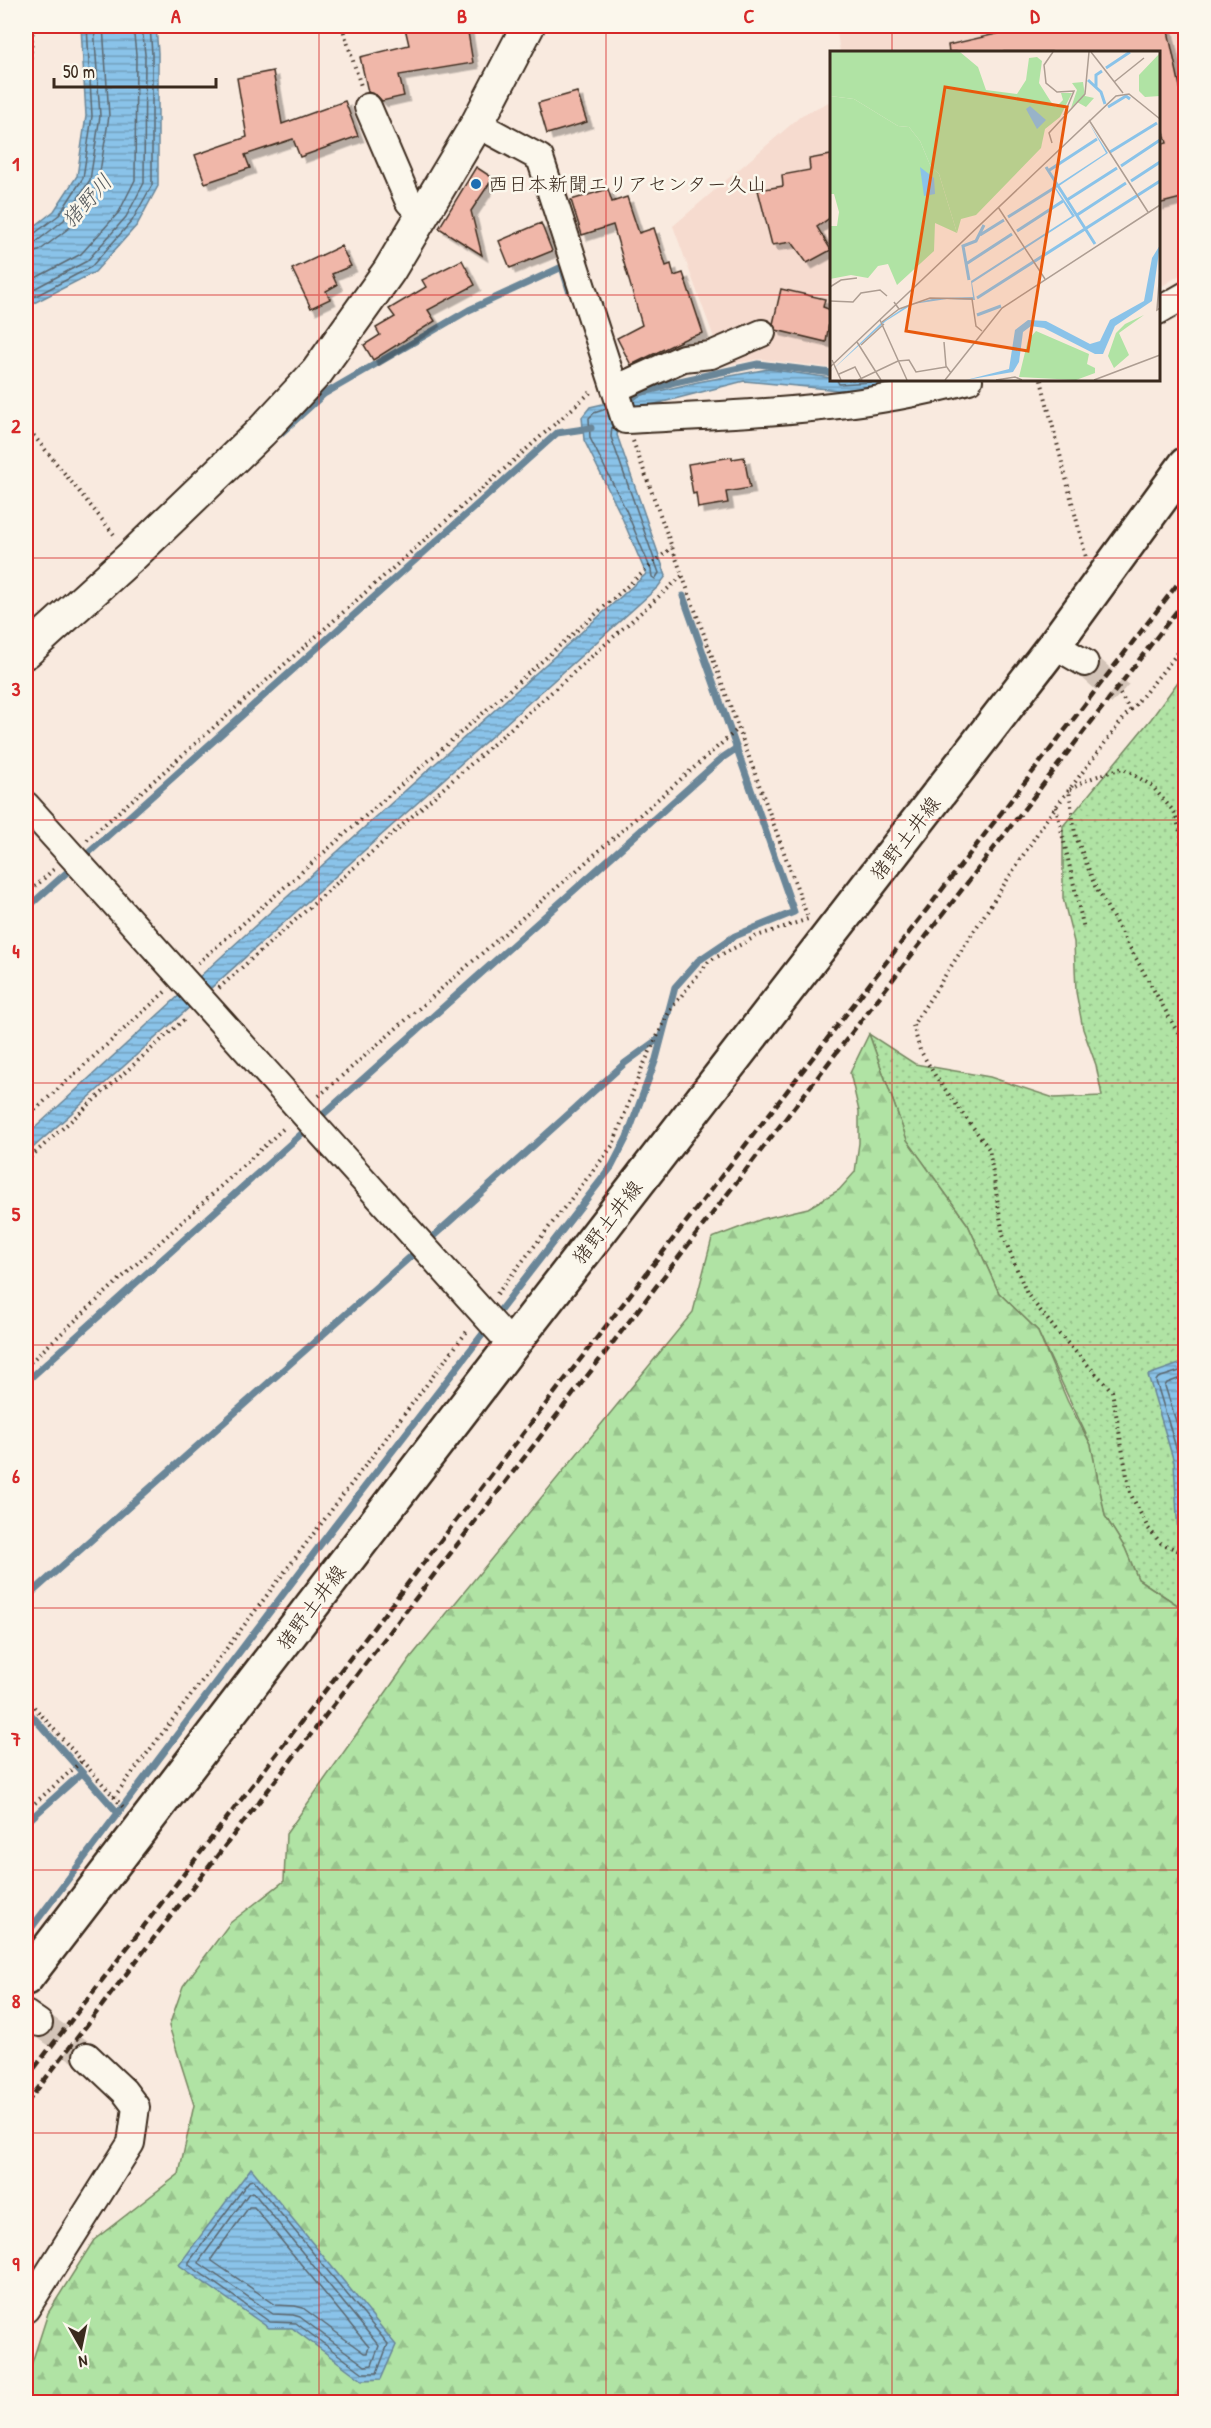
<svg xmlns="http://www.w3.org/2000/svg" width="1211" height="2428" viewBox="0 0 1211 2428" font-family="'Patrick Hand','Klee One',sans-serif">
<defs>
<pattern id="grass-dots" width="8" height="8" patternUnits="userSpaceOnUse" patternTransform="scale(1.5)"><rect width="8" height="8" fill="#b0e3a4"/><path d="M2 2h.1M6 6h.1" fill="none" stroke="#98c38d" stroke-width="1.8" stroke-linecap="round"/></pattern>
<pattern id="forest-firs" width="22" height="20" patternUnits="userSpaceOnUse" patternTransform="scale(1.5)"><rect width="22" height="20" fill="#b0e3a4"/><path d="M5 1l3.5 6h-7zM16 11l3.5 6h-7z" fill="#98c38d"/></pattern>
<pattern id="water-rules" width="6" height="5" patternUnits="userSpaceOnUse" patternTransform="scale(1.5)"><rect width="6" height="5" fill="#8ac3e9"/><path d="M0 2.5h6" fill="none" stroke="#729fbc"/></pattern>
<filter id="shadow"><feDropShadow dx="5.5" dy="5.5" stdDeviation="0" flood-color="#0004"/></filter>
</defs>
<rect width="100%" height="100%" fill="#f9eadf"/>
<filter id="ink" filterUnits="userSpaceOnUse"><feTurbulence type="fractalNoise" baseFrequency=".0167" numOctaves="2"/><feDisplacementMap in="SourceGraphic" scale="12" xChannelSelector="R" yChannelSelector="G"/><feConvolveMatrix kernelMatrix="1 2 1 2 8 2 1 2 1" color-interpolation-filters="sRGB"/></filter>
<g filter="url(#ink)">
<!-- built -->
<path fill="#f6dbcf" d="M836 26H1185V272L1159 288 1158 52H840Z
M831 101V368L760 359 724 365 673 226 802 115Z"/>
<!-- grass -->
<path fill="url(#grass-dots)" stroke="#768661" stroke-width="1.5" d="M1185 672V1610L1138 1579 1125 1548 1105 1516 1091 1445 1037 1330 999 1293 968 1225 907 1140 869 1034 915 1064 990 1077 1054 1098 1102 1096 1096 1065 1083 1029 1076 992 1074 942 1063 898V826L1151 719Z"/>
<!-- forest -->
<path fill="url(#forest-firs)" stroke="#768661" stroke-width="1.5" d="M869 1034 907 1140 968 1225 999 1293 1037 1330 1068 1402 1091 1445 1105 1516 1125 1548 1138 1579 1185 1610V2402H26V2381L48 2313 94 2240 179 2174 194 2105 169 2026 183 1986 230 1923 284 1881 286 1834 411 1657 693 1312 712 1238 762 1219 808 1208 839 1190 855 1172 859 1143V1111L850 1073Z"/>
<!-- water -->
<path fill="url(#water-rules)" stroke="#6a8698" stroke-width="1.5" d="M81 26H156L158 53V186L137 225 95 272 26 307V233L54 211 77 176 86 116Z
M768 369 831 378 832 380H938L891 388 838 390 744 381 632 410 620 420 617 435 666 576 658 587 26 1154V1136L257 924 646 574 620 513 584 440 582 417 590 407 698 382Z
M1185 1362H1186L1185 1537 1178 1535 1174 1462 1148 1375Z
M251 2168 396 2345 381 2379 362 2380 292 2328H269L179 2265Z"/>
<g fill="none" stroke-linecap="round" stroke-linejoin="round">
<!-- shore -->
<path stroke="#5b676f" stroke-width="1.5" d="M26 237 31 236 59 215 83 178 92 116 87 26
M26 245 36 242 64 220 90 180 100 116 94 26
M26 254 39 251 69 228 98 184 109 116 103 26
M26 283 81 254 119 212 135 180 136 54 133 26
M26 293 87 261 126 217 144 183 145 54 142 26
M26 301 91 267 132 221 152 185V54L150 26
M837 380 839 384 905 380
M606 409 594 413 589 418 590 438 626 510 651 570 652 577 655 579 659 573 611 437 612 426
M1186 1369 1158 1378 1156 1381 1180 1461 1186 1531
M1186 1376 1167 1383 1165 1386 1186 1453
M253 2180 388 2344 377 2373H363L296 2323 270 2322 189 2265V2262L249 2181Z
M253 2192 379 2346 372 2365 365 2366 300 2317 293 2315 273 2314 199 2263 200 2260 249 2193Z
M249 2207H254L369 2347 367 2353H364L303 2308 295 2306 276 2305 212 2261V2258Z"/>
<!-- stream -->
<path stroke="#6a8698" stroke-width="7" d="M626 403 637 394 675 382 758 364 832 373
M279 435 324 394 469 310 562 267 569 290
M26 909 557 433 591 428
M317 1120 722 758 737 748
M427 1242 625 1063 661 1037
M495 1317 612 1166 627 1137 656 1059 675 987 698 961 735 936 794 912 683 596
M26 1382 309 1127
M26 1598 418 1250
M26 1709 118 1813
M26 1823 82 1773
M26 1935 333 1528 489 1326"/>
</g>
<!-- building -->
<path fill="#f0b7a9" stroke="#3b2a1e" stroke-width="1.5" filter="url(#shadow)" d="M418 26H467L473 63 399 75 404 96 382 101 376 95 368 92 360 57 409 45 405 28Z
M1003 26H1167L1185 110V197L1158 204V145L1167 143 1158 112V52H949L948 45 1005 32Z
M273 71 282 124 345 101 358 136 300 157 293 139 245 155 250 168 205 183 195 155 247 137 237 78Z
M577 92 587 122 547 134 538 103Z
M831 155V217L817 227 831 250 807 263 792 242 772 245 758 190 783 186 782 175 810 170 809 159Z
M476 167 493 178 471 211 482 255 439 228Z
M608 189 612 202 627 197 639 233 654 228 666 266 671 264 674 276 683 273 703 333 687 338 631 365 617 338 642 325 613 225 582 235 571 200Z
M541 223 552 251 510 268 499 241Z
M341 246 351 266 332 274 337 285 326 291 330 299 311 308 292 269Z
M462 260 475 285 428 310 435 321 373 360 364 345 380 335 376 328 395 317 389 309 426 287 422 280Z
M781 289 825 299 823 307 831 310 826 342 776 330 773 324Z
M732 457V459L744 457 750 488 726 492 728 503 698 508 696 493 693 494 688 464Z"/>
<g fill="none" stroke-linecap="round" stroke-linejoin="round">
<!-- minor-tunnel -->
<path stroke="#d3c4b8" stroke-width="26" stroke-dasharray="26 13" stroke-linecap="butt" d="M1085 663 1120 694
M39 2023 87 2056"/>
<defs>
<path id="minor" d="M368 107 409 202 422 215
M477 124 540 158 625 420C739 414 858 411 969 380
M1158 311 1186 295
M615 389 683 358 711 355 762 333
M1054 645 1085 663
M26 805 512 1345
M26 2014 39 2023
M26 2309 131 2143 136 2107 124 2091 87 2056"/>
<path id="tertiary" d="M26 652 132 556 261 432 317 372 389 271 477 124 528 26"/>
<path id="secondary" d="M26 1978 512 1345 1054 645 1186 464"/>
</defs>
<!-- minor casing -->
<use href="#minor" stroke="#3b2a1e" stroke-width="30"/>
<!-- tertiary casing -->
<use href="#tertiary" stroke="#3b2a1e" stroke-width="36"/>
<!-- secondary casing -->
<use href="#secondary" stroke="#3b2a1e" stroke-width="38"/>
<!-- path -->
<path stroke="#3b2a1e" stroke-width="4" stroke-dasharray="1.5 4.5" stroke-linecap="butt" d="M342 26 361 86
M26 112 33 26
M1041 380 1086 557
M26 426 116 537
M633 441 808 918
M1120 694 1130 710 1046 820 913 1025 920 1050 936 1077 989 1149 1003 1235 1027 1294 1059 1334 1112 1391 1130 1493 1148 1528 1161 1543 1186 1554
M1131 710 1186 643
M1056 807 1084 929
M87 840 592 391
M1186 854 1175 813 1151 785 1122 768 1089 779 1069 790 1075 834 1095 886 1186 1047
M26 895 54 869
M198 963 672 547
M219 988 682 576
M319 1096 738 729
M26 1118 165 992
M26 1161 187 1017
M497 1294 613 1145 641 1070 670 1010 709 961 757 936 808 919
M26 1366 285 1127
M26 1698 123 1807
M114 1797 468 1330
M26 1811 82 1761"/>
<!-- minor -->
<use href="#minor" stroke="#fbf7ec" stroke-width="26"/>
<!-- tertiary -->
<use href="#tertiary" stroke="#fbf7ec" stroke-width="32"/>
<!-- secondary -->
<use href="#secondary" stroke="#fbf7ec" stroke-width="33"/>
<!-- rail -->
<path stroke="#3b2a1e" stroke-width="4.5" stroke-dasharray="9 4.5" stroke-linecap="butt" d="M26 2079 1186 573
M26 2104 1186 599"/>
</g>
</g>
<!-- grid -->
<path fill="none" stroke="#d62828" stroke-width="1.5" stroke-opacity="0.55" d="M319 26V2402M606 26V2402M892 26V52M26 295H832M1158 295H1186M892 380V2402M26 558H1186M26 820H1186M26 1083H1186M26 1345H1186M26 1608H1186M26 1870H1186M26 2133H1186"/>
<!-- markers -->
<circle fill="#1f6fb2" stroke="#fbf7ec" stroke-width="2" cx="476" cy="184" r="6"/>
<g text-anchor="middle" stroke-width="5" stroke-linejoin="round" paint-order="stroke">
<!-- poi labels -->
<g font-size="20" fill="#3b2a1e" stroke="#fbf7ec" text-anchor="start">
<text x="488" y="191">西日本新聞エリアセンター久山</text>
</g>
<!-- street labels -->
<g font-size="20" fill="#3b2a1e" stroke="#fbf7ec">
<text transform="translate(905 838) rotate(-52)" y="7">猪野土井線</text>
<text transform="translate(607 1222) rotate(-52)" y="7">猪野土井線</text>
<text transform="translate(311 1607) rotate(-53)" y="7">猪野土井線</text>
</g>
<!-- water labels -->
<g font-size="21" font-style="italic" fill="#53585b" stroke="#fbf7ec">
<text transform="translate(87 201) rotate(-48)" y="7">猪野川</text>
</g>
</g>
<!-- overview -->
<g transform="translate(830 51)">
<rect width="330" height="330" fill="#f9eadf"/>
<path d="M0 45 24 48 68 75 79 76 90 90 101 116 109 123 127 182 105 172 104 200 67 234 58 213 48 215 38 227 21 224 0 228V175H7L9 161 4 143H0ZM206 280 259 303 257 313 265 317V322L246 329 189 326 198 289Z" fill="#b0e3a4"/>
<path d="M0 1H130L148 16 156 39 187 43 196 29 199 7 207 6 212 10 209 32 221 51 226 56 233 49 231 42H242L230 66 215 78 211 97 146 164 131 168 127 182 109 123 101 116 90 90 79 76 68 75 24 48 0 45ZM330 2V45L315 46 309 40V24ZM253 31 255 45 264 47 256 56 247 51 241 57 247 39 242 32ZM314 264 289 282 299 304 284 317 278 305 286 282 295 273Z" fill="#b0e3a4"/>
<path d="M200 55 216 69 207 78 196 58ZM259 72 278 102 226 137 245 165 142 232 145 249 117 248 83 253 56 270 0 321 51 272 78 254 106 247 143 246 141 230 242 165 224 136 276 102ZM90 116 104 127 105 143 94 145ZM330 194 322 250 285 275 273 303H265L214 277 201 275 193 281 189 311 183 321 136 329 179 318 185 279 198 269 216 270 260 293 270 290 280 269 314 250 322 207Z" fill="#8ac3e9"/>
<path fill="none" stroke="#8ac3e9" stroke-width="3" d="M276 17 300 1M258 29 271 41 275 53M266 36V24L272 20M278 56 296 45 300 48M280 101 327 72M291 115 330 89M216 116 265 193M218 120 267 88M301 130 330 111M237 149 287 117M247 164 296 132M178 166 224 137M187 180 233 150M150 184 174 169M136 213 182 183M139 229 133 195 146 190 154 174M147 247 330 130M147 264 171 255"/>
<path fill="none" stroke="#ad9d92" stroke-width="1.5" d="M223 1 214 14 216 32 227 41 244 40 234 64M261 1 293 42M284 31 314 7M259 69 318 161M222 92 219 82 255 43 259 1M168 156 215 228M330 218 327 259 330 257M0 236 11 229 27 227M0 250 23 251 31 242 50 239 57 245M64 251 69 258 100 247 142 248 146 275 152 280M50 269 77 329M52 271 69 258M27 291 51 329M114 291 116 315 121 322M31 294 54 273M2 309 11 329M0 316 286 45 299 43 330 68M9 323 25 316 32 329M28 329 68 310 79 309 86 321 116 316M115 329 172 257 330 154M166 329 185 326 192 329M264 329 330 304"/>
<path fill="#e8590c" fill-opacity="0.15" stroke="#e8590c" stroke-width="3" d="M115 36 237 56 198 300 76 280Z"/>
<rect width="330" height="330" fill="none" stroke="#3b2a1e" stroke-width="3"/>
</g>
<!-- margin -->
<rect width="1211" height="2428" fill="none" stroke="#fbf7ec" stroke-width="66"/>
<!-- north arrow -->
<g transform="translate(81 2347) rotate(171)" stroke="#fbf7ec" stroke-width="4.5" paint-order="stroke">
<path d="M0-4.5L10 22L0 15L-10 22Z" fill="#3b2a1e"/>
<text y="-9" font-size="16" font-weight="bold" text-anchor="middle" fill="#3b2a1e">N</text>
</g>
<!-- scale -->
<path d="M54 78v9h162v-9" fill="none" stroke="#3b2a1e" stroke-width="3"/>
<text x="63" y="78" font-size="18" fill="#3b2a1e" stroke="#fbf7ec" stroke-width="4.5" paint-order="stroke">50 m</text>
<rect x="33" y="33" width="1145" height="2362" fill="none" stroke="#d62828" stroke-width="2"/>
<g font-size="20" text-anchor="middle" font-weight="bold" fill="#d62828">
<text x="176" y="23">A</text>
<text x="462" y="23">B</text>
<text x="749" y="23">C</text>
<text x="1035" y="23">D</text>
<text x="16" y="171">1</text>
<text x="16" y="433">2</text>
<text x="16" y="696">3</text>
<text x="16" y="958">4</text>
<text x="16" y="1221">5</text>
<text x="16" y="1483">6</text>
<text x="16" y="1746">7</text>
<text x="16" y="2008">8</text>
<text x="16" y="2271">9</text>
</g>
</svg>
